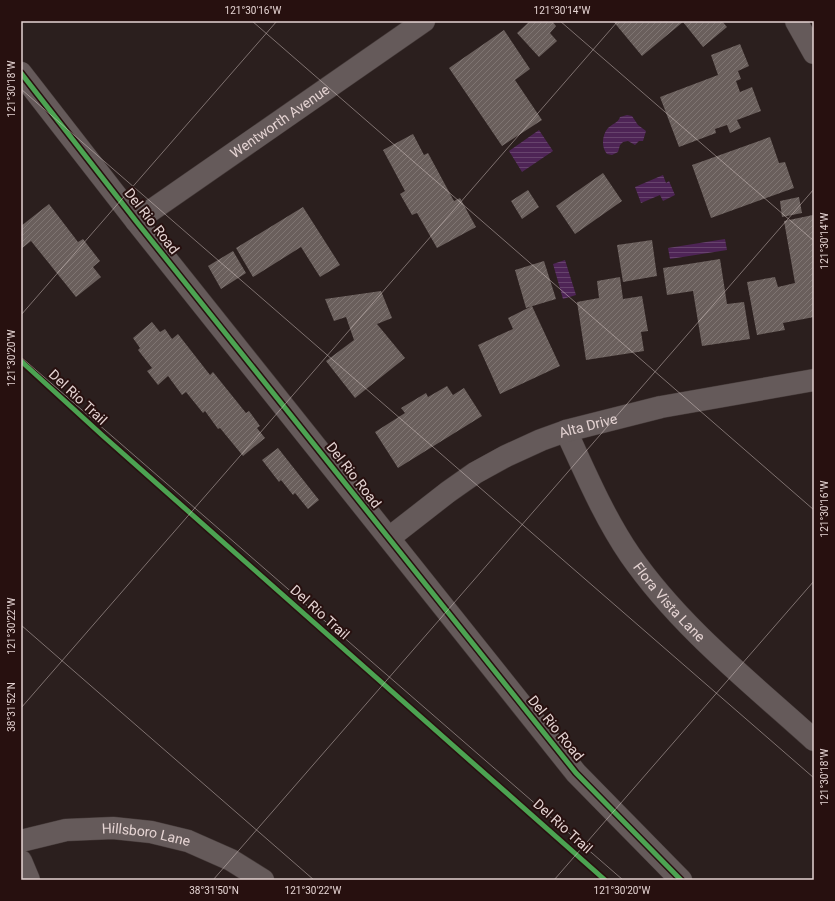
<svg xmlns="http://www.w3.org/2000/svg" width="835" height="901" viewBox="0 0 835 901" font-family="Roboto,sans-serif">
<defs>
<pattern id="water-rules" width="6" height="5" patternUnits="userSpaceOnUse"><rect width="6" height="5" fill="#4e2456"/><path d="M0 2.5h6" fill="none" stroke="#67436d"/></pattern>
<pattern id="building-hatch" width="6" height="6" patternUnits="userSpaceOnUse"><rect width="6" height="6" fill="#6a5f5c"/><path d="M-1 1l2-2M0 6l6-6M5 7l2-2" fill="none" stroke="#7f7572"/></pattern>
</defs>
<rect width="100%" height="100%" fill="#2b1f1e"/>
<!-- water -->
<path fill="url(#water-rules)" d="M627 115 632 116 638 125 646 131 643 141H639L635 145 628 141 623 142 620 145 618 152 612 155 607 154C601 147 602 135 608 128 612 124 618 123 620 117Z
M539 130 553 151 522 172 509 151Z
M663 175 666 183 669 181 675 195 663 201 660 195 641 203 635 187Z
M725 239 727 250 670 259 668 248Z
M565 260 576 295 563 299 553 264Z"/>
<!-- building -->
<path fill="url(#building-hatch)" d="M530 21H552L556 26 550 33 557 41 539 57 517 33Z
M613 21H722L727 27 703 47 683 22 642 56Z
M504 30 530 69 515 80 542 120 502 146 449 68Z
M740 44 749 66 738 71 741 79 736 81 740 92 752 87 761 111 737 120 741 128 730 133 727 125 715 129 716 133 679 147 660 97 718 75 711 55Z
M413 134 424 155 428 153 454 201 460 198 476 227 437 248 417 213 412 215 400 194 405 191 383 150Z
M770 137 779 163 785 162 794 188 711 218 692 165Z
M603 173 622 201 575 234 556 206Z
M528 190 539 207 522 219 511 201Z
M799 197 802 213 782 217 780 201Z
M49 204 78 242 83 239 100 261 93 267 101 277 76 297 31 241 21 249V226Z
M303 207 340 265 320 277 301 247 253 277 236 248Z
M813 215 814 221V317L783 323 785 330 757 335 747 282 775 277 778 287 795 283 784 221Z
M652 240 657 276 623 282 617 245Z
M233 251 246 273 221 289 208 266Z
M720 259 727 304 744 302 750 339 702 346 693 291 667 295 663 268Z
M544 261 556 299 526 308 515 270Z
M620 277 623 299 642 296 648 331 641 332 644 351 586 360 577 302 599 298 597 281Z
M381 291 392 318 377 324 405 358 355 398 326 361 354 340 346 317 334 321 325 299Z
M532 306 560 366 500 394 478 345 513 329 508 318Z
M152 322 160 332 165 329 172 339 178 334 210 375 213 372 246 413 249 411 260 426 257 428 265 438 243 456 220 428 218 429 205 411 203 413 186 392 182 395 168 376 158 385 147 371 152 368 138 350 140 348 133 338Z
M447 386 453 395 464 388 482 416 398 468 375 432 405 413 401 408 426 393 428 397Z
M278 448 319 500 308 509 295 493 293 495 281 480 279 482 262 460Z"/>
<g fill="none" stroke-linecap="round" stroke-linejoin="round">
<defs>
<g id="minor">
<path d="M796 21 814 53"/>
<path d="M21 73 136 221 576 773 681 880"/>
<path id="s1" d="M136 221 424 21"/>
<path id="s2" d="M566 431C586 474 604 517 630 555 680 627 750 682 814 740"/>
<path id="s3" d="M389 538 448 492 475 473 506 456 541 440 566 431 661 407 814 380"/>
<path id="s4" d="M21 841 66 830 113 828 151 832 188 841 231 860 263 880"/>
<path d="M21 861 29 880"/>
</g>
</defs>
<!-- minor casing -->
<use href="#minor" stroke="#453a39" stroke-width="23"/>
<!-- minor -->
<use href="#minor" stroke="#655a5a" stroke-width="22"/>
<defs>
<path id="cycleway" d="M21 73 136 221 576 773 681 880
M21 361 102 435 605 880"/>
</defs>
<!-- cycleway casing -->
<use href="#cycleway" stroke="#27100f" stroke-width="8"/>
<!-- cycleway -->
<use href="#cycleway" stroke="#4ca352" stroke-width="5"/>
</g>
<!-- ticks -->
<path fill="none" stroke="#e5d4d3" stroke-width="1" stroke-opacity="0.45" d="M252 21 814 510M560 21 814 241M21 89 814 778M21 315 277 21M21 357 623 880M21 625 314 880M21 708 618 21M213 880 814 189M554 880 814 581"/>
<g text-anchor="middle" stroke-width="4" stroke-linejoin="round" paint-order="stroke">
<!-- street labels -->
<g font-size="14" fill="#e5d4d3" stroke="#27100f">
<text dy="5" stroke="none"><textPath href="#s1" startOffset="175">Wentworth Avenue</textPath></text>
<text transform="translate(152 221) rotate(52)" y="5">Del Rio Road</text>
<text transform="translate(78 397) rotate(43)" y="5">Del Rio Trail</text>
<text dy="5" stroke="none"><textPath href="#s3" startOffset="231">Alta Drive</textPath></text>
<text transform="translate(354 475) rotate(52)" y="5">Del Rio Road</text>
<text dy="5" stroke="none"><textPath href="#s2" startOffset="201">Flora Vista Lane</textPath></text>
<text transform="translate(320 612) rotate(42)" y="5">Del Rio Trail</text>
<text transform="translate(556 728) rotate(51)" y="5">Del Rio Road</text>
<text transform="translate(563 826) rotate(42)" y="5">Del Rio Trail</text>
<text dy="5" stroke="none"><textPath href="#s4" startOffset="127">Hillsboro Lane</textPath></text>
</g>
</g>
<!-- border -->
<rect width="835" height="901" fill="none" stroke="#27100f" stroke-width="44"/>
<rect x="22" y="22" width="791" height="857" fill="none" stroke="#e5d4d3" stroke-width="1.5"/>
<g font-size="10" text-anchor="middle" fill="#e5d4d3">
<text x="253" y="14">121°30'16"W</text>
<text x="562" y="14">121°30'14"W</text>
<text transform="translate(11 89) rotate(-90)" y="4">121°30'18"W</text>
<text transform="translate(824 241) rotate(-90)" y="4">121°30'14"W</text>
<text transform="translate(11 358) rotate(-90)" y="4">121°30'20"W</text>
<text transform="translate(824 509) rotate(-90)" y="4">121°30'16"W</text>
<text transform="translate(11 626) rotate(-90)" y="4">121°30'22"W</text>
<text transform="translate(11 707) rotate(-90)" y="4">38°31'52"N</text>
<text transform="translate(824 777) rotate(-90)" y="4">121°30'18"W</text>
<text x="214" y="894">38°31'50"N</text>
<text x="313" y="894">121°30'22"W</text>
<text x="622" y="894">121°30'20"W</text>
</g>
</svg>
